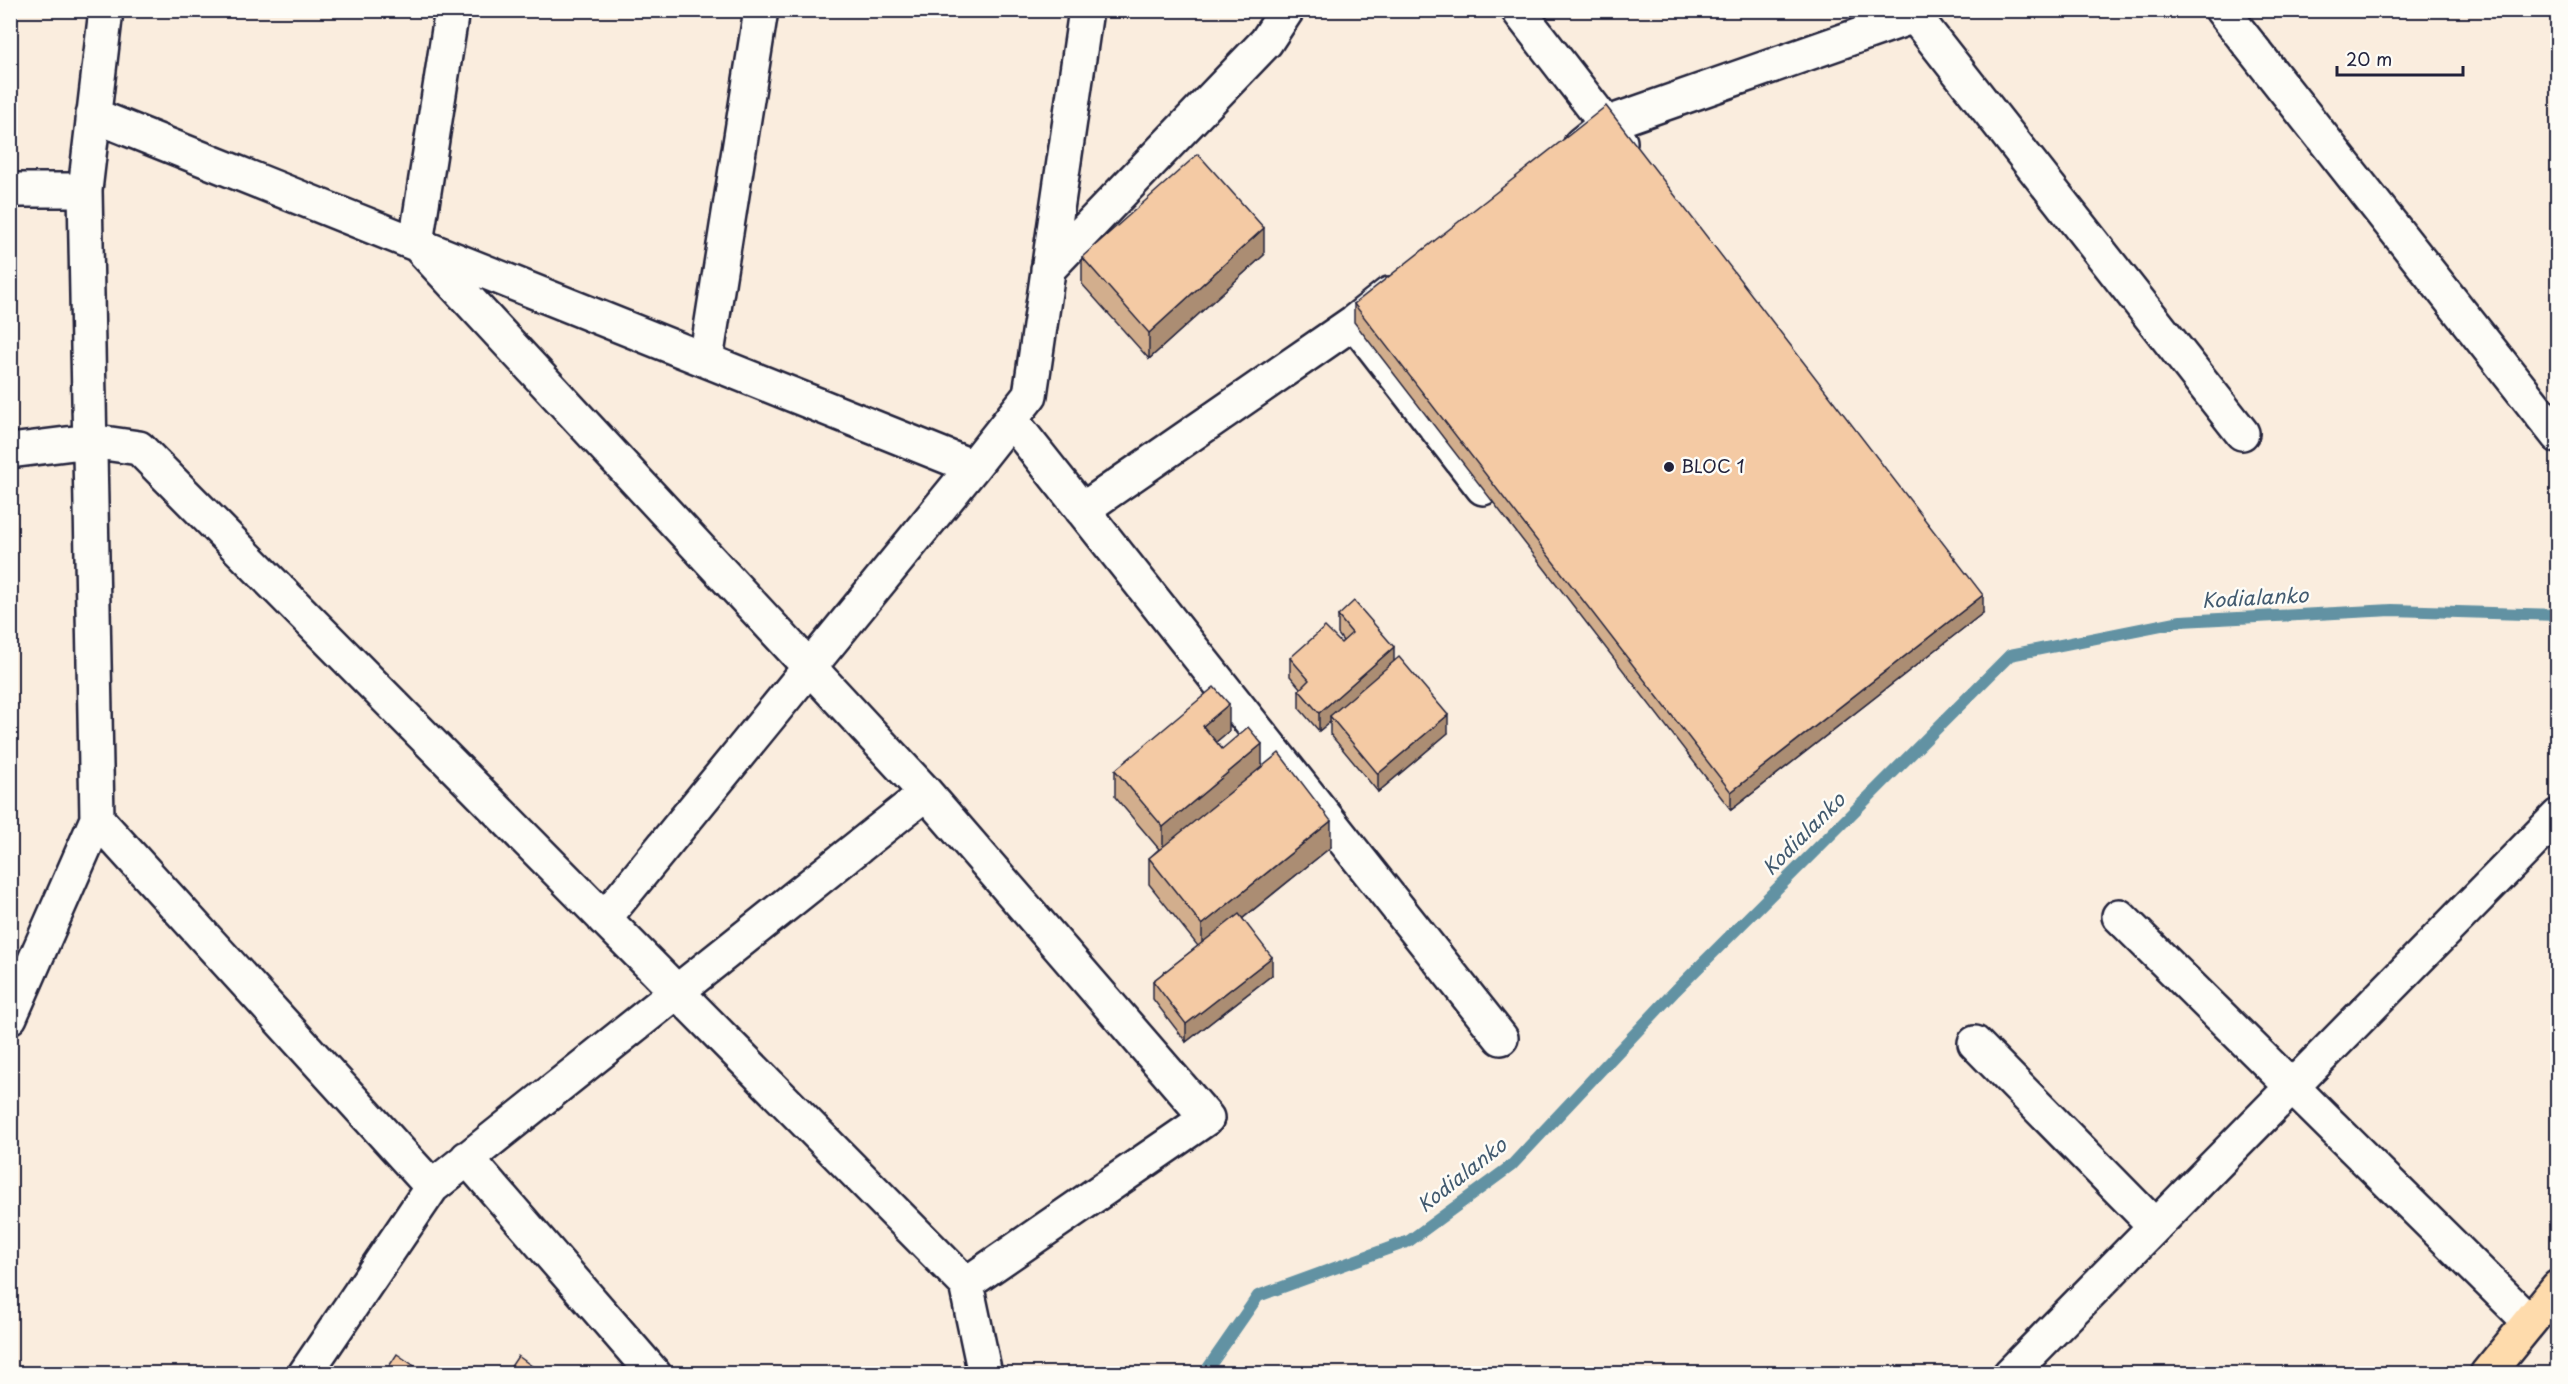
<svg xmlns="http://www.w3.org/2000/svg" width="2568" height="1384" viewBox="0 0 2568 1384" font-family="'Playpen Sans',sans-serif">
<rect width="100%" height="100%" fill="#faedde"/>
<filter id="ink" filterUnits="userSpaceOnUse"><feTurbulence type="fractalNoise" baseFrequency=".0167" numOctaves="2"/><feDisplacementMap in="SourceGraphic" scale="12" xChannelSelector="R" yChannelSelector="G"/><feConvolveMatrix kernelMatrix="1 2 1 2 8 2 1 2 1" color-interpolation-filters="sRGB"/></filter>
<g filter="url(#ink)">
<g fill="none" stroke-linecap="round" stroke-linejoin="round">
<!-- stream -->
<path stroke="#6292a3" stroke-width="12" d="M1204 1374 1258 1296 1409 1241 1511 1166 1675 991 2010 655 2181 621 2392 610 2558 615"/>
<defs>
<path id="minor" d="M452 10 416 243 926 793 1207 1118 966 1284 985 1374
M1518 10 1620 142
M1910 10 2242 433
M2222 10 2558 436
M93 115 973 467
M1581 144 1606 124 1914 16 1921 10
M10 190H85
M1048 269 1266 42 1287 10
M1354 322 1483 488
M706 360 761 10
M1011 420 1501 1038
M10 451 90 441 139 448 966 1284
M1082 510 1354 322 1389 294
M97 819 432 1187
M2119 916 2529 1321
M604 919 973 467 1030 395 1086 10
M10 1017 97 819 85 190 106 10
M1975 1043 2155 1226
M467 1158 654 1374
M305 1374 432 1187 926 793
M2010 1374 2558 816"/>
<path id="primary" d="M2487 1374 2558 1287"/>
</defs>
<!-- minor casing -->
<use href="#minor" stroke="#22223b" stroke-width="38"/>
<!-- primary casing -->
<use href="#primary" stroke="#22223b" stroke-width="38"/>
<!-- minor -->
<use href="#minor" stroke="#fdfcf7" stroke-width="33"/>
<!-- primary -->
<use href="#primary" stroke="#fedbac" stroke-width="33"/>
</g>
<!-- wall -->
<path fill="#d2ae8d" stroke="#22223b" stroke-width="1.5" d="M1264 255 1149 359 1082 284V257Z
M1354 304 1983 613 1731 810 1354 322Z
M1338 616 1394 661 1448 733 1378 792 1330 734V722L1319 731 1299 708V690L1301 689 1290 676V658L1341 643 1343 641 1338 634Z
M1229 731 1216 742 1222 749 1262 767 1331 847 1242 919 1272 975 1186 1042 1153 999V981L1198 946 1149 884V858L1159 849 1115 797V770Z"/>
<!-- shaded-wall -->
<path fill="#ab8d73" stroke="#22223b" stroke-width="1.5" d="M1264 228V255L1149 359V333Z
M1983 595V613L1731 810V792Z
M1394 647V665L1330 716V722L1319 731V713Z
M1229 704V731L1203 753V726Z
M1448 715V733L1378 792V774Z
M1262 744V770L1163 854V827Z
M1331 821V847L1202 951V925Z
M1272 957V975L1186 1042V1024Z"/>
<!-- building -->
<path fill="#f4caa4" stroke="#22223b" stroke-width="1.5" d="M1606 106 1983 595 1731 792 1354 304Z
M1198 154 1264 228 1149 333 1082 257Z
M1354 601 1394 647 1319 713 1299 690 1309 680 1290 658 1325 627 1341 643 1352 633 1338 616Z
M1399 657 1448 715 1378 774 1330 716Z
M1214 687 1229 704 1203 726 1222 749 1248 727 1262 744 1163 827 1115 770Z
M1279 753 1331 821 1202 925 1149 858Z
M1239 914 1272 957 1186 1024 1153 981Z
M397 1354 426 1374H384Z
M518 1356 543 1374H506Z"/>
</g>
<!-- markers -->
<circle fill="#22223b" stroke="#fdfcf7" stroke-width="2" cx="1669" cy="467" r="6"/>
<g text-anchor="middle" stroke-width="5" stroke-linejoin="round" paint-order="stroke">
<!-- poi labels -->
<g font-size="18" fill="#22223b" stroke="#fdfcf7" text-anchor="start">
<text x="1681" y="473">BLOC 1</text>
</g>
<!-- water labels -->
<g font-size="20" font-style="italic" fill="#425a6f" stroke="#fdfcf7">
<text transform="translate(2255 598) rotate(-3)" y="7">Kodialanko</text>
<text transform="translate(1804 834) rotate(-45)" y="7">Kodialanko</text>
<text transform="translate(1462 1175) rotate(-38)" y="7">Kodialanko</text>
</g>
</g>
<!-- margin -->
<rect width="2568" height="1384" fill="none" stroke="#fdfcf7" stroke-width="36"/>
<rect x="18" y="18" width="2532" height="1348" fill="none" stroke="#22223b" stroke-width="2" filter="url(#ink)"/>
<!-- scale -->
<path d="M2337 66v9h126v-9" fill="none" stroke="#22223b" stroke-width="3"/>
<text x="2346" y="66" font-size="18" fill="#22223b" stroke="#fdfcf7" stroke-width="4.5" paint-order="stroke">20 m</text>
</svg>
